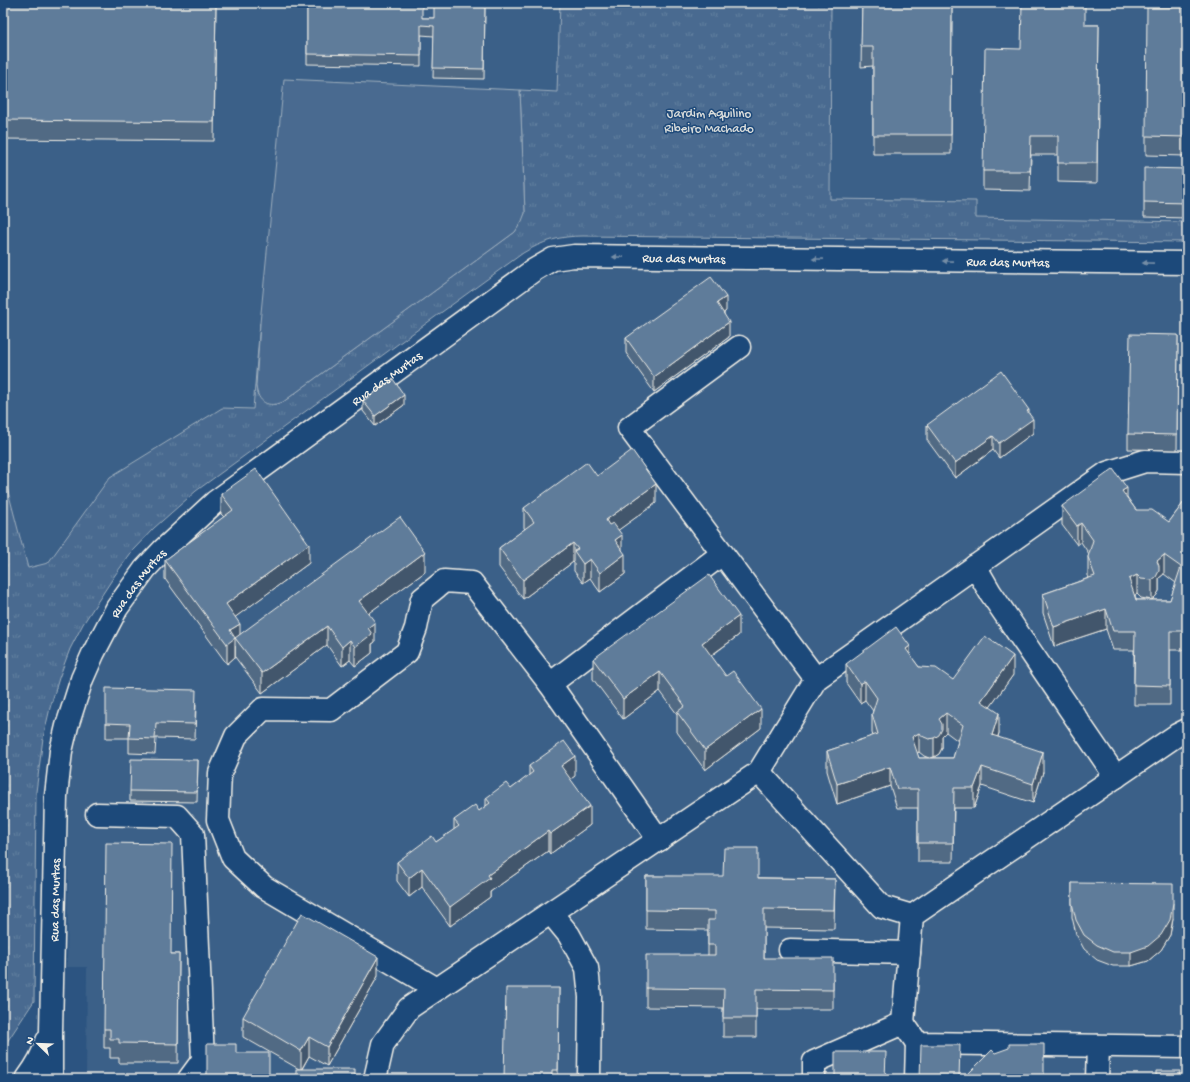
<svg xmlns="http://www.w3.org/2000/svg" width="1190" height="1082" viewBox="0 0 1190 1082" font-family="'Gochi Hand',sans-serif">
<defs>
<pattern id="grass-tufts" width="24" height="20" patternUnits="userSpaceOnUse"><rect width="24" height="20" fill="#496b90"/><path d="M3 7l-1-3M5 7V3M7 7l1-3M15 17l-1-3M17 17v-4M19 17l1-3" fill="none" stroke="#6481a0"/></pattern>
</defs>
<rect width="100%" height="100%" fill="#2c5481"/>
<filter id="ink" filterUnits="userSpaceOnUse"><feTurbulence type="fractalNoise" baseFrequency=".025" numOctaves="2"/><feDisplacementMap in="SourceGraphic" scale="8" xChannelSelector="R" yChannelSelector="G"/><feConvolveMatrix kernelMatrix="1 2 1 2 8 2 1 2 1" color-interpolation-filters="sRGB"/></filter>
<g filter="url(#ink)">
<!-- built -->
<path fill="#3b6088" d="M3 3H560L557 92 284 80 260 323 253 409 110 477 48 563 28 568 3 472Z
M831 3H1187V222L975 218 976 202 830 199Z
M577 267 1187 274V1079H86L87 967H67L69 777 77 725 98 663 134 597 186 538 221 514 541 280Z"/>
<!-- grass -->
<path fill="url(#grass-tufts)" stroke="#9eaebc" d="M560 3H831L830 199 976 201V218L1187 222V242L583 236C560 236 543 241 523 253L196 491 154 528 133 550 115 575 83 624 70 649 59 678 50 708 43 738 36 792 34 1001 3 1048V472L28 568 48 563 110 477 222 408 253 409 260 323 256 386 257 394 275 405 283 402 515 232 525 213 520 90 557 92Z"/>
<!-- garden -->
<path fill="#496b90" stroke="#9eaebc" d="M284 79 520 90 525 213 522 221 515 232 283 402C268 408 258 403 256 386L260 323Z"/>
<g fill="none" stroke-linecap="round" stroke-linejoin="round">
<defs>
<g id="minor">
<path d="M739 347 629 428 816 679"/>
<path d="M975 566 990 592 1116 777"/>
<path d="M759 772 882 907 912 916"/>
<path d="M97 814 177 816 193 834 203 1060 189 1079"/>
<path d="M659 840 550 684 722 554"/>
<path d="M551 913 569 935 587 968 590 997 589 1079"/>
<path d="M790 950 909 953"/>
<path d="M437 989 264 887 233 858 218 820 220 773 236 736 263 709 331 710 407 652 416 628 422 599 444 581 472 583 550 684"/>
<path d="M903 1023 917 1043 1187 1047"/>
<path d="M27 1079C36 1067 43 1056 47 1041"/>
<path id="s1" d="M51 1079V1031L56 796 61 751 67 726 82 679 93 654 117 608 145 569 163 550 215 502 534 270 553 259 574 256 1187 263"/>
<path d="M375 1079 383 1044 409 1008 759 772 816 679 1107 473 1145 461 1187 462"/>
<path d="M814 1079V1062L903 1023 912 916 1177 735 1187 730"/>
<path d="M916 1079 917 1043"/>
<path d="M1097 1079 1098 1046"/>
</g>
</defs>
<!-- minor casing -->
<use href="#minor" stroke="#f4f1e8" stroke-width="25"/>
<!-- minor -->
<use href="#minor" stroke="#1f4a7a" stroke-width="22"/>
</g>
<!-- wall -->
<path fill="#516a84" stroke="#f4f1e8" fill-rule="evenodd" d="M3 3H216L214 141 3 139Z
M307 3 422 18H434L485 3 484 79 433 78 434 36 421 35V66L307 64Z
M862 3H952L951 154H873V66L861 67Z
M1187 7V143H1186V156L1146 155V136Z
M1085 25H1099L1097 183 1058 182V155H1031L1030 191 983 190V171L1021 49Z
M1187 169V218L1144 217V202Z
M726 311 724 313 729 337 654 392 626 353V338Z
M1178 335 1177 450 1128 449V434Z
M363 401 404 405 375 426 363 411Z
M1029 414 1033 433 999 458 993 450 955 478 927 440V425Z
M597 476 656 503 618 530 625 574 600 592 590 578 583 583 574 571V563L573 562 523 599 499 567V548L525 529 524 528V508Z
M221 494 309 563 235 617 240 635 425 572 368 613 375 642 372 644V653L355 666 350 660 342 666 327 645 262 693 235 657V646V657L227 664 165 579V560L224 517 221 514Z
M1127 497 1136 510 1169 522 1187 498V650H1170V705H1134V650H1113L1106 629 1054 646 1043 613V594L1089 578 1088 576V557L1089 554 1081 542 1077 545 1062 525V506ZM1164 574 1176 583 1170 600H1136L1135 595 1137 594 1141 598 1152 600 1156 596 1159 591V578Z
M739 635 711 656 761 728 705 770 677 732V714L660 691 623 719 593 679V659Z
M910 655 919 667 953 680 1013 675 990 707 999 733 998 737 1043 772 1033 803 982 786 974 808H954L953 862H918V808H897L890 786 837 804 827 771V751L873 736 872 733V714L873 711 865 700 860 703 846 683V664ZM946 732 958 741 953 758H930L934 757 939 754 942 748V736ZM919 752 924 756 929 758H919L917 753Z
M196 705 195 739 156 738 155 754 129 753V738H106V723Z
M198 760 197 802 130 801V791Z
M529 766 575 776 570 779 590 825 550 854 548 851 490 892V897L450 926 422 887 409 897 397 881V862L436 842 454 830V820L479 811 486 806V798L511 789 529 776Z
M646 876 835 879 834 929 764 928V958L833 978V1009H756V1037H723V1008L646 1007V988L708 955V930L646 929Z
M1072 883 1173 918 1170 935 1161 950 1148 961 1131 966H1113L1097 960 1084 949 1076 934 1072 917Z
M171 954H179L178 1063H119V1058H110V1048H104V1029Z
M378 976 327 1066 309 1056 302 1069H299L243 1037V1017Z
M559 988 558 1079H504Z"/>
<!-- shaded-wall -->
<path fill="#42566c" stroke="#f4f1e8" d="M726 297V311L717 318V303Z
M729 322V337L654 392V377Z
M404 395V405L375 426V416Z
M1029 410V421L1033 419V433L999 458V443L1027 411Z
M993 436V450L955 478V463Z
M656 484V503L606 539V520Z
M1127 488V507L1122 491Z
M1081 523V542L1077 545V526Z
M622 535V555L615 540Z
M573 543V562L523 599V580Z
M309 544V563L226 624V604Z
M425 552V572L359 620V601Z
M625 554V574L600 592V573Z
M1164 555V574L1159 578V591L1156 596 1152 600V580L1157 561Z
M590 559V578L583 583V564Z
M1137 575V594L1129 598V579Z
M1106 609V629L1054 646V627Z
M739 616V635L702 662V643Z
M375 622V642L372 644V653L355 666V647L368 628Z
M240 624V643L235 638V657L227 664V644L230 630Z
M327 626V645L262 693V673Z
M350 640V660L342 666V647Z
M910 646V665L906 649Z
M1013 656V675L981 720V701Z
M660 672V691L623 719V699Z
M865 681V700L860 703V684Z
M761 709V728L705 770V750Z
M946 713V732L942 736V748L939 754 934 757V738L939 719Z
M999 713V733L992 754V735Z
M919 733V752L912 756V737Z
M1043 752V772L1033 803V784Z
M575 756V776L561 786V766Z
M890 767V786L837 804V784Z
M982 767V786L974 808V788Z
M590 806V825L550 854V834Z
M548 831V851L490 892V897L450 926V907L488 875Z
M422 868V887L409 897V878Z
M1173 903V918L1170 935 1161 950 1148 961 1131 966V952Z
M378 957V976L327 1066V1047Z
M309 1037V1056L301 1070V1051Z"/>
<!-- building -->
<path fill="#5e7b9a" stroke="#f4f1e8" fill-rule="evenodd" d="M3 3H216L214 122 3 120Z
M307 3H422V18H434V3H485L484 69 433 68 434 26 421 25V56L307 54Z
M862 3H952L951 135H873V47H861Z
M1022 3H1085V25H1099L1097 163H1058V136H1031L1030 171H983L985 48 1021 49Z
M1147 7H1187V124H1186V137L1146 136Z
M1144 168 1187 169V203L1144 202Z
M711 277 726 297 717 303 729 322 654 377 626 338Z
M1130 334 1178 335 1177 435 1128 434Z
M1001 371 1029 410 1027 411 1033 419 999 443 993 436 955 463 927 425Z
M393 379 404 395 375 416 363 401Z
M632 450 656 484 606 520 609 525 613 523 622 535 615 540 625 554 600 573 590 559 583 564 574 551 578 549 573 543 523 580 499 548 534 522 524 508 587 462 597 476Z
M256 469 309 544 226 604 240 624 230 630 235 638 227 644 165 560 233 510 221 494Z
M1113 469 1127 488 1122 491 1136 510H1152L1169 522 1187 498V631H1170V686L1134 685 1135 631H1113L1106 609 1054 627 1043 594 1095 576 1088 557 1093 540 1081 523 1077 526 1062 506ZM1164 555 1181 567 1170 600H1136L1129 579 1137 575 1141 579 1152 580 1156 577 1159 571V566L1157 561Z
M400 517 425 552 359 601 375 622 368 628 372 634 355 647 350 640 342 647 327 626 262 673 235 638Z
M709 575 739 616 702 643 726 676 733 671 761 709 705 750 677 712 685 706 660 672 623 699 593 659Z
M896 627 910 646 906 649 919 667 936 668 953 680 985 636 1013 656 981 701 999 713 992 735 1043 752 1033 784 982 767 974 788H954L953 843H918V789H897L890 767 837 784 827 751 878 734 872 714 877 698 865 681 860 684 846 664ZM946 713 963 725 953 758H919L912 737 919 733 924 737 929 739 934 738 939 735 942 729V724L939 719Z
M106 688 196 690 195 724 156 723 155 739 129 738 130 724 106 723Z
M564 741 575 756 561 766 590 806 550 834 548 831 488 875 490 878 450 907 422 868 409 878 397 862 432 836 436 842 459 826 454 820 475 805 479 811 490 803 486 798 506 783 511 789 533 772 529 766Z
M131 759 198 760 197 792 130 791Z
M106 843 172 844 171 954H179L178 1044 119 1043V1039H110V1029H104Z
M724 848H758V878L835 879 834 910 764 909V958H833V990L756 989V1018H723L724 989 646 988V955H715V945H708V920H715V911L646 910V876H723Z
M1072 883 1173 884V903L1170 920 1161 935 1148 946 1131 952H1113L1097 945 1084 935 1076 920 1072 903Z
M302 913 378 957 327 1047 309 1037 301 1051 243 1017Z
M506 988H559L558 1070H552V1079H504Z
M207 1044H236V1053H269V1077H280V1079H207Z
M1009 1044H1044V1079H920L921 1045H960L959 1079H963L992 1050 995 1053 1009 1048Z
M835 1052H886L885 1079H835Z
M296 1069H355V1079H296Z
M1156 1071H1180L1179 1079H1156Z
M716 1076 761 1077V1079H716Z"/>
<!-- one-way arrows -->
<defs><path id="oneway-solid" d="M-6-.8H1V-3.2L6.5 0L1 3.2V.8H-6Z"/></defs>
<g fill="#748da6">
<use href="#oneway-solid" transform="translate(618 257) rotate(-179)"/>
<use href="#oneway-solid" transform="translate(818 259) rotate(-179)"/>
<use href="#oneway-solid" transform="translate(948 261) rotate(-179)"/>
<use href="#oneway-solid" transform="translate(1148 263) rotate(-179)"/>
</g>
</g>
<g text-anchor="middle" stroke-width="3" stroke-linejoin="round" paint-order="stroke">
<!-- park labels -->
<g font-size="13" fill="#dadddb" stroke="#1f4a7a">
<text x="709" y="117">Jardim Aquilino<tspan x="709" dy="15">Ribeiro Machado</tspan></text>
</g>
<!-- street labels -->
<g font-size="13" fill="#f4f1e8" stroke="#1f4a7a">
<text dy="5" stroke="none"><textPath href="#s1" startOffset="1175">Rua das Murtas</textPath></text>
<text dy="5" stroke="none"><textPath href="#s1" startOffset="1499">Rua das Murtas</textPath></text>
<text dy="5" stroke="none"><textPath href="#s1" startOffset="839">Rua das Murtas</textPath></text>
<text dy="5" stroke="none"><textPath href="#s1" startOffset="515">Rua das Murtas</textPath></text>
<text dy="5" stroke="none"><textPath href="#s1" startOffset="179">Rua das Murtas</textPath></text>
</g>
</g>
<!-- margin -->
<rect width="1190" height="1082" fill="none" stroke="#1f4a7a" stroke-width="16"/>
<rect x="8" y="8" width="1174" height="1066" fill="none" stroke="#f4f1e8" stroke-width="1.5" filter="url(#ink)"/>
<!-- north arrow -->
<g transform="translate(38 1044) rotate(293)" stroke="#1f4a7a" stroke-width="3" paint-order="stroke">
<path d="M0-3L7 15L0 10L-7 15Z" fill="#f4f1e8"/>
<text y="-6" font-size="11" font-weight="bold" text-anchor="middle" fill="#f4f1e8">N</text>
</g>
</svg>
